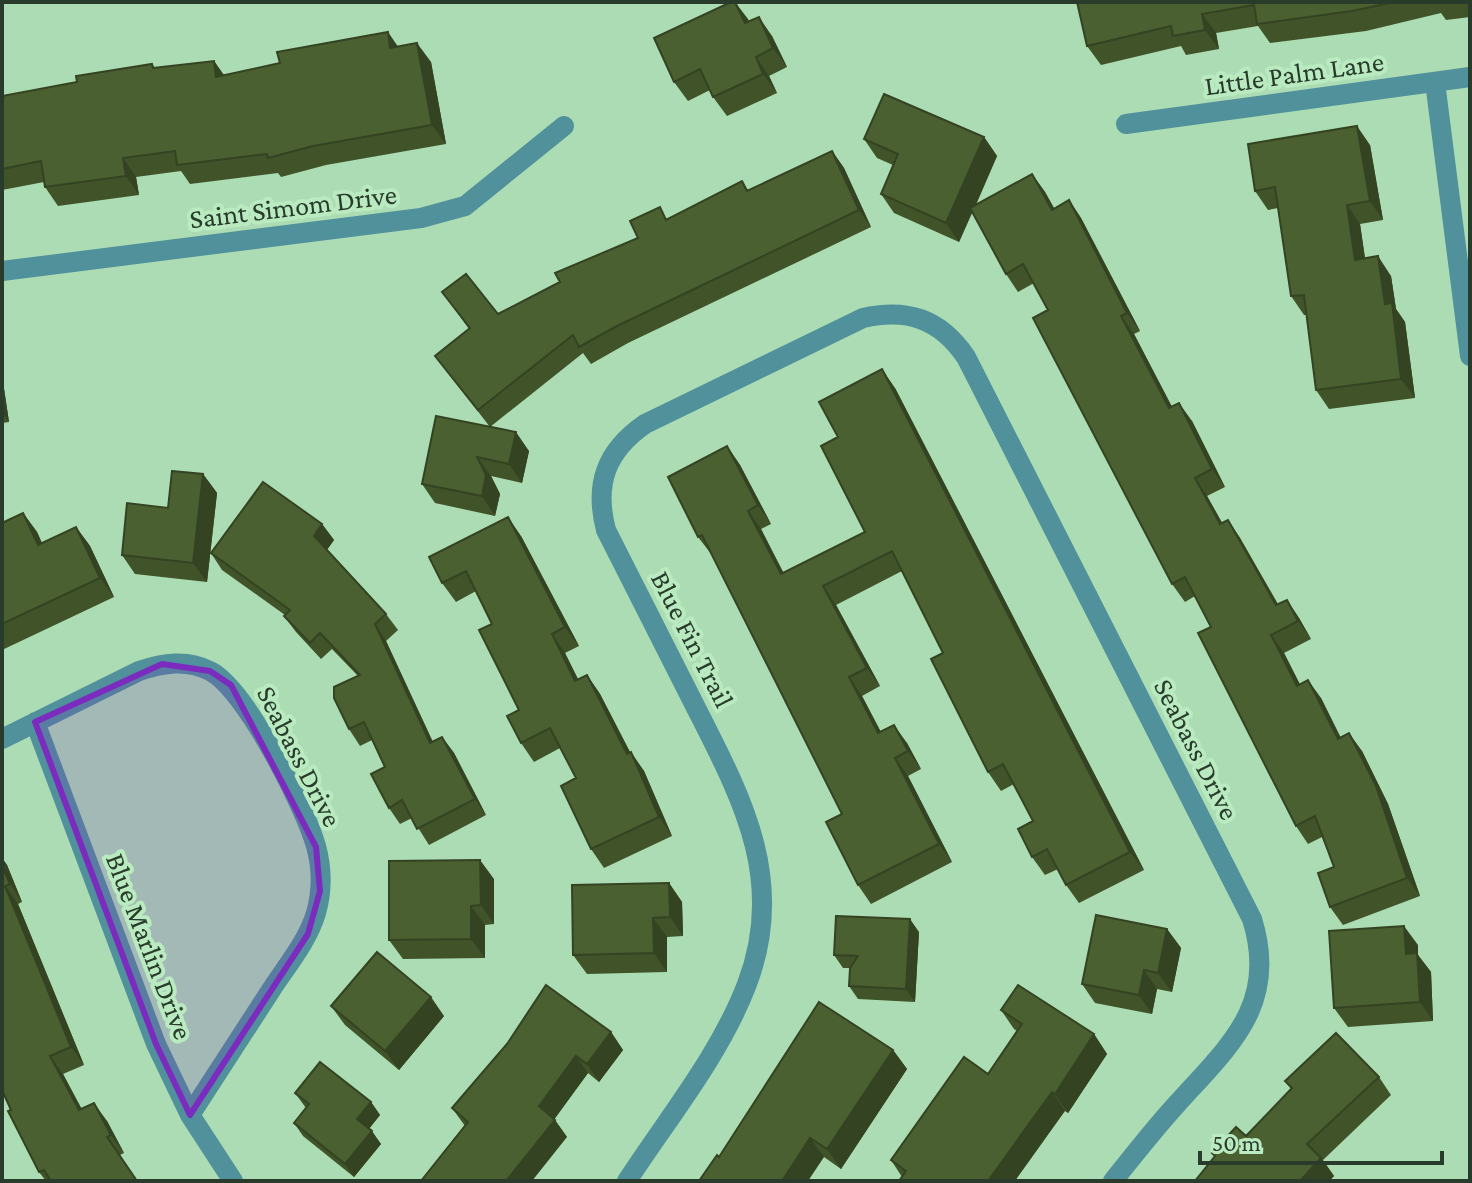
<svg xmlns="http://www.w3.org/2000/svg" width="1472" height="1183" viewBox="0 0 1472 1183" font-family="'Crimson Pro',serif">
<rect width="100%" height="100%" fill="#acdcb3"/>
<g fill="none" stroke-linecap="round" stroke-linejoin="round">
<!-- minor -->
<path stroke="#50919b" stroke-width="20" d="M1435 82 1470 356
M1126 124 1470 77
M2 271 421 218 465 206 564 126
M35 722 156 1044 190 1115 233 1181
M2 739 139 671C163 663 187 659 210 671 245 688 305 807 316 846 322 868 322 892 316 913 308 940 289 963 273 987 246 1029 218 1072 190 1115
M627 1181C668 1118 720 1055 747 984 789 874 736 788 688 692 661 638 633 584 606 530 594 484 606 451 645 424L863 318C908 308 940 319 966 357L1252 919C1279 1005 1229 1046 1176 1105 1154 1129 1134 1155 1113 1181"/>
</g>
<!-- wall -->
<path fill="#405329" d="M1077 2H1470V17L1446 20 1441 13 1366 31 1270 43 1258 26 1216 33 1219 49 1186 55 1181 46 1101 65 1087 46Z
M749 21 772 36 787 67 769 76 777 93 727 116 713 97 710 90 688 101 674 82Z
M398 47 431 62 446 144 326 165 281 177 278 173 190 184 181 171 136 177 139 195 58 206 45 187 44 182 2 190V96L77 82 152 64 155 68 214 61 224 75Z
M984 137 997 156 976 205 1032 174 1045 192 1054 208 1069 200 1081 218 1140 331 1134 334 1172 407 1192 421 1225 487 1207 496 1222 523 1228 520 1240 538 1278 604 1287 600 1299 618 1311 639 1284 653 1300 685 1321 698 1340 737 1362 751 1388 804 1420 896 1343 925 1330 907 1334 867 1322 837 1308 844 1296 826 1211 627 1195 596 1185 602 1172 584 1048 310 1034 283 1018 292 1006 274 972 213 959 242 894 213 881 194 893 165 877 158 864 139Z
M1370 145 1383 220 1360 224 1365 258 1391 276 1396 309 1405 322 1415 398 1329 409 1316 390 1306 315H1304L1291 296 1278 208 1268 210 1255 191Z
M832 151 844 168 871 227 628 343 591 364 583 353 490 427 529 451 522 483 491 476 500 494 495 516 435 503 422 484 490 427 435 356 469 329 442 292 498 314 560 282 638 238 669 219 742 181 748 190Z
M2 375 9 422 2 423Z
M895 388 1144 870 1079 903 1066 885 1058 869 1045 875 1032 857 1033 821 1014 784 1001 791 988 772 943 653 902 571 836 605 880 686 862 696 881 732 907 743 921 769 908 776 952 862 871 904 858 885 842 814 712 555 698 537 727 446 740 465 771 524 761 529 783 573 865 532 838 437Z
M203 474 217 493 207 582 135 574 122 555 168 508Z
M23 513 37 532 42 543 76 527 90 546 114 597 2 650V523Z
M322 524 334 540 327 550 386 614 398 630 386 641 433 742 442 737 454 753 486 815 429 845 412 818 400 824 389 808 385 767 372 740 360 746 349 729 358 676 332 649 321 659 296 632 284 616 285 615 222 570 211 553Z
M521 536 579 646 565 653 578 679 587 675 600 694 630 752 644 771 672 836 604 868 591 849 576 778 560 748 534 762 521 743 519 710 492 624 476 591 456 602 442 583Z
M2 858 7 865 22 902 18 904 84 1065 63 1074 81 1109 107 1121 124 1153 120 1155 137 1181H46L39 1172 2 1090Z
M494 879V924L485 925V958L403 959 389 940Z
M669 883 682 902 683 936 667 937V972L587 974 573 955Z
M1167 929 1181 948 1172 992 1157 989 1152 1014 1095 1003 1082 984Z
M919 932 915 1002 858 999 849 986 850 968H843L834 955Z
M1418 945V955L1431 972 1433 1021 1348 1027 1334 1008Z
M331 1006 444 1016 399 1070 345 1025Z
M1001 1010 1094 1034 1107 1054 1068 1113 1065 1111 902 1177 891 1160 988 1074 1017 1031 1014 1029Z
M611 1032 623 1050 599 1082 588 1073 554 1119 567 1137 465 1126 452 1108Z
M893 1050 907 1069 841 1169 824 1157H719Z
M1379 1077 1391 1095 1323 1160 1334 1176 1329 1181H1195L1215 1157 1212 1153 1246 1136 1291 1089 1285 1081Z
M295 1093 371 1102 380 1115 369 1129 381 1144 354 1177 303 1136 294 1123 306 1108Z"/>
<!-- shaded-wall -->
<path fill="#344322" d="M735 2 748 19 758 42 745 23Z
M1202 14 1216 33 1219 49 1205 30Z
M759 17 772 36 787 67 773 48Z
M388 32 401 51 390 48Z
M417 43 431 62 446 144 432 125Z
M756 57 769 76 777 93 763 74Z
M214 61 227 80 216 77Z
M1357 126 1370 145 1383 220 1370 201Z
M984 137 997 156 959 242 946 223Z
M832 151 844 168 871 227 859 210Z
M123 158 136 177 139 195 126 176Z
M1032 174 1045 192 1065 228 1052 210Z
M1069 200 1081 218 1140 331 1127 313Z
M1347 205 1360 224 1368 279 1355 260Z
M1378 256 1391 276 1396 309 1405 322 1415 398 1401 379 1385 304Z
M1121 316 1134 334 1182 426 1169 408Z
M882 369 895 388 1144 870 1130 852Z
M2 375 9 422 2 412Z
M1179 403 1192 421 1225 487 1212 469Z
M516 432 529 451 522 483 509 464Z
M727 446 740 465 771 524 758 505Z
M477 457 491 476 500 494 495 516 482 496Z
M203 474 217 493 207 582 193 563Z
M1195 478 1207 496 1233 542 1220 524Z
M748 511 761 529 794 593 781 574Z
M23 513 37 532 51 564 38 545Z
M508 517 521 536 579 646 565 627Z
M1228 520 1240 538 1288 623 1276 605Z
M322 524 334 540 325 552 314 536Z
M76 527 90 546 114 597 100 578Z
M823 586 836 605 880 686 867 668Z
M1287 600 1299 618 1311 639 1298 621Z
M375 624 386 641 441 760 430 743Z
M552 634 565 653 588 700 575 681Z
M1271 635 1284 653 1310 704 1297 686Z
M587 675 600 694 633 758 631 752 644 771 672 836 659 817Z
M849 677 862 696 891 752 878 733Z
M1308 680 1321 698 1350 756 1338 739Z
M894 725 907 743 921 769 908 751Z
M1349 733 1362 751 1388 804 1420 896 1407 878Z
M442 737 454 753 486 815 475 799Z
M895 758 908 776 952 862 939 844Z
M2 858 7 865 22 902 10 884 2 866Z
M480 860 494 879V924L481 905Z
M669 883 682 902 683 936 670 917Z
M5 886 18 904 84 1065 71 1047Z
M471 906 485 925V958L471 939Z
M653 918 667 937V972L654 953Z
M910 919 919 932 915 1002 906 989Z
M1404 926 1418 945V955L1431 972 1433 1021 1420 1002 1406 954Z
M1167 929 1181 948 1172 992 1158 973Z
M1144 970 1157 989 1152 1014 1139 995Z
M431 997 444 1016 399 1070 385 1051Z
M611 1032 623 1050 599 1082 587 1064Z
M1094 1034 1107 1054 1068 1113 1055 1094Z
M893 1050 907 1069 841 1169 827 1149Z
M50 1056 63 1074 92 1128 79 1110Z
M576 1056 588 1073 551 1124 539 1106Z
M1052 1092 1065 1111 1015 1181H988Z
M371 1102 380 1115 366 1132 357 1119Z
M94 1103 107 1121 124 1153 111 1135Z
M555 1120 567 1137 532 1181H506Z
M372 1131 381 1144 354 1177 345 1164Z
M810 1138 824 1157 808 1181H782Z
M1321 1158 1334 1176 1329 1181H1300Z"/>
<!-- building -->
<path fill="#4a6030" stroke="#344322" stroke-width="2" d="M731 2H735L745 23 759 17 773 48 756 57 763 74 713 97 700 69 674 82 654 38Z
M1077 2H1394L1352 11 1257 24 1254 5 1202 14 1205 30 1173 36 1171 26 1087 46Z
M388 32 390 48 417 43 432 125 313 146 268 158 267 154 177 165 175 151 123 158 126 176 45 187 41 161 2 169V96L77 82 76 76 152 64 153 68 214 61 216 77 280 63 277 52Z
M884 94 984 137 946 223 881 194 898 154 864 139Z
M1357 126 1370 201 1347 205 1355 260 1378 256 1385 304 1392 303 1401 379 1316 390 1304 295 1291 296 1275 187 1255 191 1248 144Z
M832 151 859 210 617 326 579 347 573 335 478 410 435 356 470 328 442 292 466 274 498 314 560 282 555 273 638 238 630 221 660 207 666 220 742 181 747 191Z
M1032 174 1052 210 1069 200 1127 313 1121 316 1169 408 1179 403 1212 469 1195 478 1220 524 1228 520 1276 605 1287 600 1298 621 1271 635 1297 686 1308 680 1338 739 1349 733 1376 786 1407 878 1330 907 1318 873 1334 867 1315 816 1296 826 1198 633 1211 627 1185 577 1172 584 1033 318 1048 310 1023 264 1006 274 970 208Z
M882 369 1130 852 1066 885 1047 849 1032 857 1018 829 1033 821 1003 764 988 772 931 659 943 653 892 551 823 586 867 668 849 677 878 733 894 725 908 751 895 758 939 844 858 885 826 822 842 814 702 535 698 537 668 477 727 446 758 505 748 511 781 574 865 532 821 446 838 437 819 402Z
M436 416 516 432 509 464 477 457 486 475 482 496 422 484Z
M172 471 203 474 193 563 122 555 127 503 168 508Z
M263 482 322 524 314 536 386 614 375 624 430 743 442 737 475 799 417 829 402 800 389 808 371 774 385 767 364 722 349 729 334 698V687L360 675 320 633 310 643 284 616 290 610 211 553Z
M23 513 38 545 76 527 100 578 2 624V523Z
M508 517 565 627 552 634 575 681 587 675 627 754 631 752 659 817 591 849 561 786 576 778 550 728 521 743 507 716 519 710 479 630 492 624 466 571 442 583 429 557Z
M480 860 481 905 471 906V939L389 940V861Z
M2 866 10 884 5 886 71 1047 50 1056 79 1110 94 1103 111 1135 107 1137 137 1181H51L44 1170 39 1172 8 1111 11 1110 2 1090Z
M669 883 670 917 653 918 654 953 573 955 572 885Z
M1096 915 1167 929 1158 973 1144 970 1139 995 1082 984Z
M836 916 910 919 906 989 849 986 850 968 858 956 834 955Z
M1404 926 1406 954 1417 953 1420 1002 1334 1008 1329 931Z
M377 952 431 997 385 1051 331 1006Z
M546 985 611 1032 587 1064 576 1056 539 1106 555 1120 506 1181H421L468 1122 452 1108 507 1044Z
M1018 985 1094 1034 1055 1094 1052 1092 988 1181H899L906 1171 891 1160 964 1057 988 1074 1022 1024 1001 1010Z
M819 1002 893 1050 827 1149 810 1138 782 1181H699L717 1155 719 1157Z
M1336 1033 1379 1077 1307 1144 1321 1158 1300 1181H1195L1215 1156 1212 1153 1236 1127 1246 1136 1292 1088 1285 1081Z
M320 1062 371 1102 357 1119 372 1131 345 1164 294 1123 309 1104 295 1093Z"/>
<!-- marked area -->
<path fill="#7b2cbf" fill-opacity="0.2" stroke="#7b2cbf" stroke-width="6" stroke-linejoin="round" d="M162 664 210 671 231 685 316 847 320 891 308 934 190 1115 156 1044 35 722Z"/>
<g text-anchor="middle" stroke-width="8" stroke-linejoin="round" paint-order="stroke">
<!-- street labels -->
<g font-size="28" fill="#293c2c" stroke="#b9eac0">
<text transform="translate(1294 73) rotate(-8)" y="10">Little Palm Lane</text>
<text transform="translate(293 206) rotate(-7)" y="10">Saint Simom Drive</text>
<text transform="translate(693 639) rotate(63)" y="10">Blue Fin Trail</text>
<text transform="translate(1197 749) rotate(63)" y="10">Seabass Drive</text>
<text transform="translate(300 756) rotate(63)" y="10">Seabass Drive</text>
<text transform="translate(150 946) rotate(69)" y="10">Blue Marlin Drive</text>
</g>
</g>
<!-- border -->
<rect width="1472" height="1183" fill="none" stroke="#293c2c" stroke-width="8"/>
<!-- scale -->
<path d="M1200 1151v12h242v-12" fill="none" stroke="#293c2c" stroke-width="4"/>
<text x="1212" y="1151" font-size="24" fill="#293c2c" stroke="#b9eac0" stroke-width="6" paint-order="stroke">50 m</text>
</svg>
